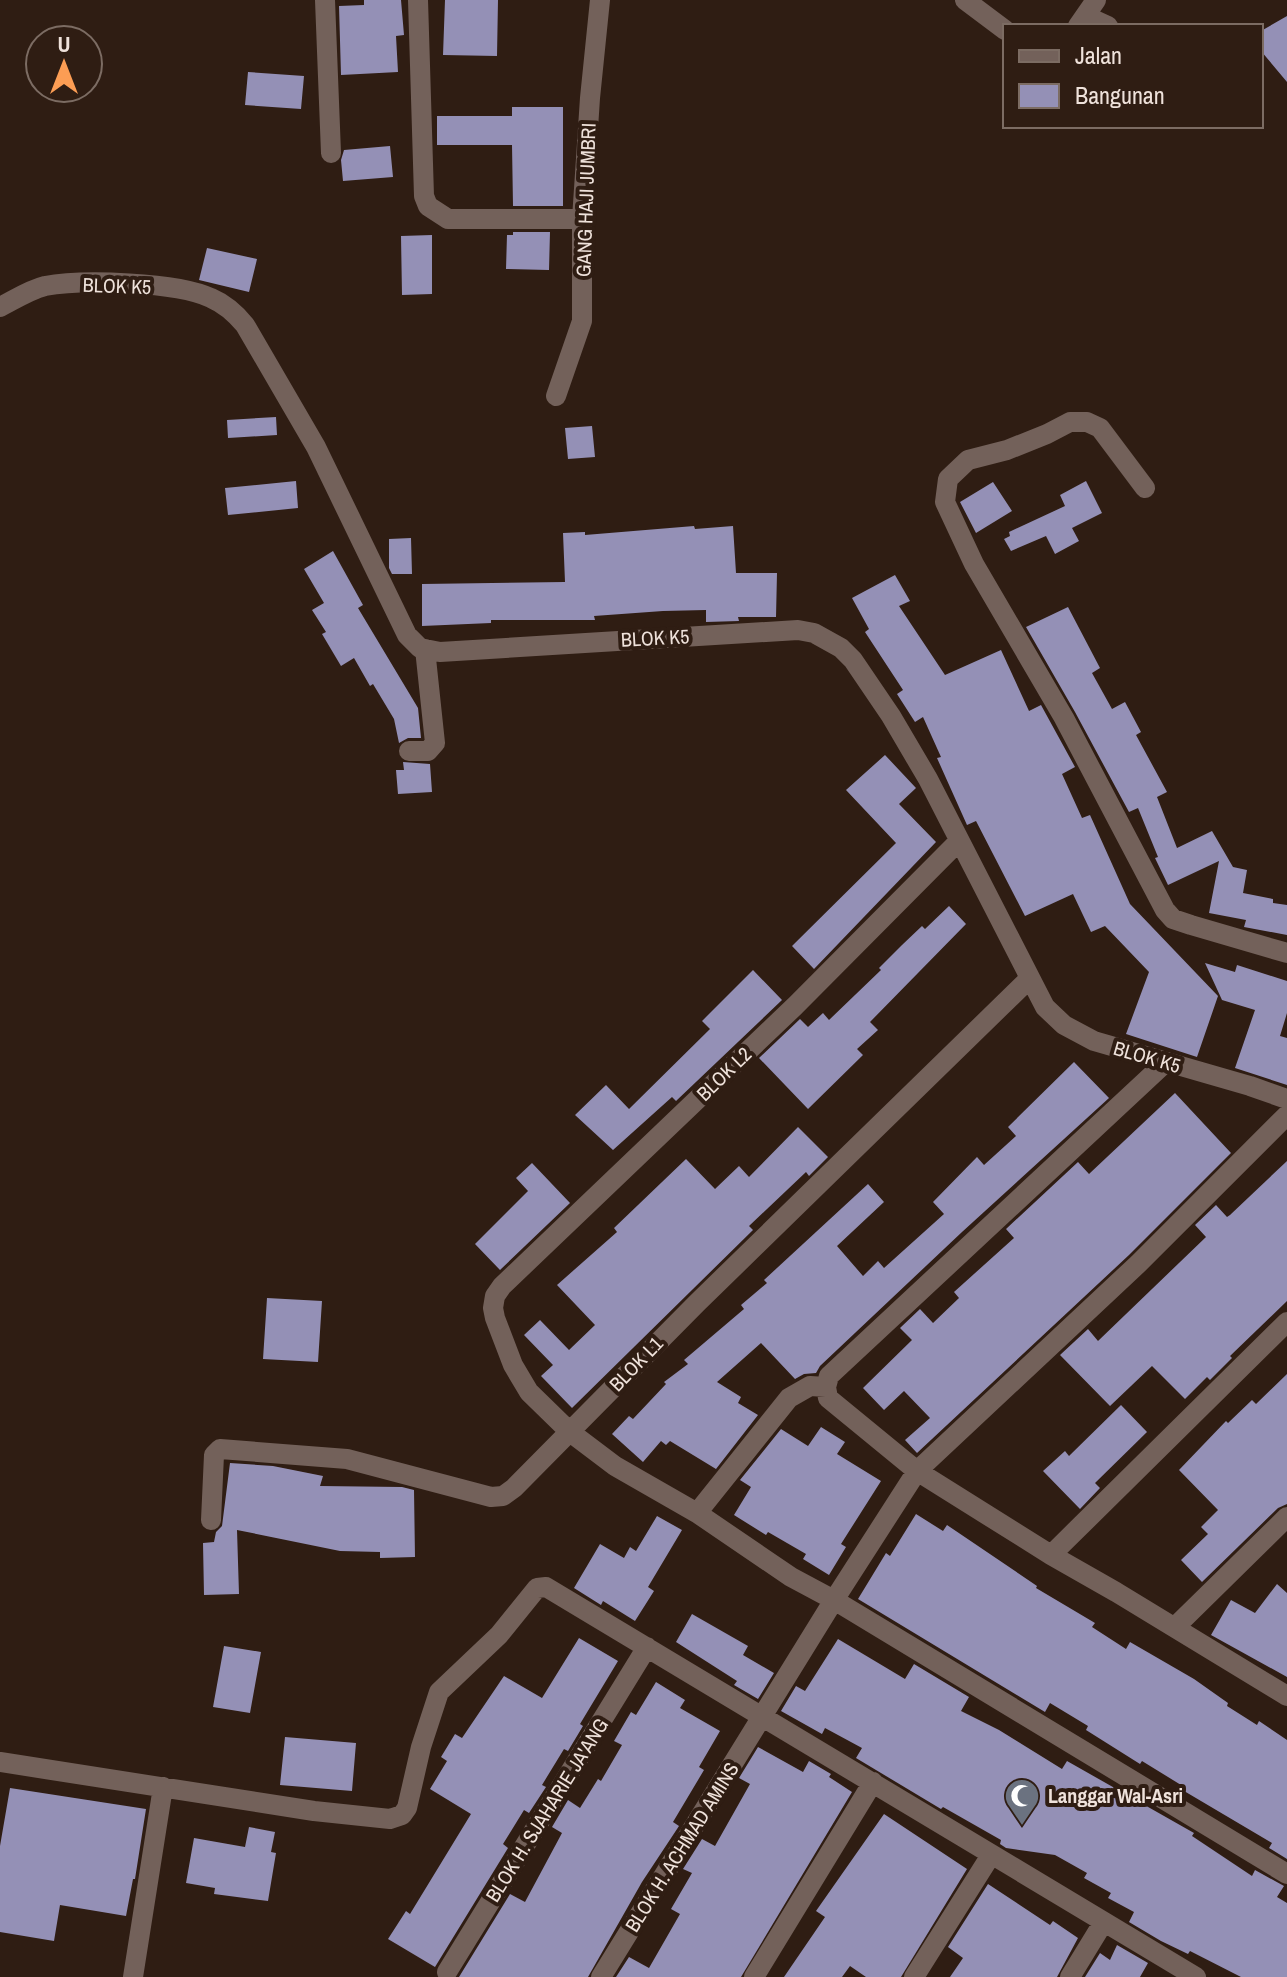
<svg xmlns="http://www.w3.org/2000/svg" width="1287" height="1977" viewBox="0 0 1287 1977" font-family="'Archivo Narrow',sans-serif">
<rect width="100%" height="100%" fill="#2f1d13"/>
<!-- building -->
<path fill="#9490b6" d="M364 0H401L404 35 396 36 398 72 341 75 339 6 364 5Z
M445 0H498L497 56 443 55Z
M1287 16V82L1261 51V31Z
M248 72 304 76 301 109 245 105Z
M512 107H563V206H513L512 145H437V116H512Z
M390 146 393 177 343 181 341 160 344 150Z
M513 232H550L549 270 506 269 507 235H513Z
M432 235V294L402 295 401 236Z
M207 248 257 259 249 292 199 280Z
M276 417 277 435 228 438 227 420Z
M592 426 595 457 568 459 565 428Z
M296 481 298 508 228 515 225 488Z
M1086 481 1102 513 1072 528 1079 541 1055 554 1046 536 1011 551 1004 539 1010 536 1009 532 1065 506 1060 495Z
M993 482 1012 511 976 533 960 502Z
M694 526 695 529 733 526 736 573H777L776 617H738L739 621 706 622V610L663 611 594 616 595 620H491V623L422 626V584L565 582 563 533 585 532V535Z
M411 538 412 574H392L389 568V539Z
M333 551 363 605 358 608 418 708 421 738H408L399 743 394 719 373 684 370 686 354 658 341 666 322 634 326 632 312 610 324 603 304 569Z
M895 575 910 601 899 606 945 675 1001 650 1029 711 1041 705 1075 767 1062 774 1082 818 1090 815 1130 904 1218 996 1197 1057 1126 1034 1149 972 1105 926 1091 932 1073 894 1025 916 976 821 967 825 937 758 941 757 923 717 915 722 897 694 903 690 865 632 869 629 852 598Z
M1068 607 1100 668 1092 673 1112 709 1125 702 1141 732 1136 735 1167 792 1157 797 1177 848 1212 831 1233 867 1247 870 1243 893 1273 899V903L1287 905V935L1244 927 1246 920 1209 913 1219 861 1168 885 1155 858 1158 857 1138 808 1129 812 1075 712 1026 627Z
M885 755 916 788 899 804 936 842 814 969 792 946 896 843 846 790Z
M403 762 430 764 432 792 398 794 396 770H404Z
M949 906 966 924 870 1022 878 1030 857 1049 863 1055 808 1109 759 1058 800 1019 808 1027 823 1013 829 1020 881 970 879 968 902 945 922 926 925 929Z
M1205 963 1235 972 1237 965 1287 981V1013L1280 1036 1287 1038V1085L1235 1068 1255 1010 1222 1000Z
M753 970 782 1000 676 1101 672 1097 613 1150 575 1115 606 1085 629 1109 710 1029 702 1021Z
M1074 1062 1109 1098 962 1232 820 1366 816 1373 804 1374 795 1379 761 1343 717 1382 741 1397 738 1403 758 1415 716 1469 670 1441 666 1445 661 1441 643 1462 612 1434 629 1416 633 1419 666 1384 664 1382 688 1364 684 1360 744 1309 741 1305 767 1283 764 1280 868 1184 884 1202 837 1246 863 1276 878 1261 884 1268 944 1214 933 1202 977 1157 984 1165 1016 1136 1008 1127Z
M1175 1093 1231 1153 1129 1255 917 1453 905 1440 930 1418 904 1391 884 1410 863 1388 912 1340 900 1328 920 1309 933 1323 959 1298 954 1292 1014 1238 1006 1229 1078 1162 1089 1174Z
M798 1127 828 1157 809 1176 806 1172 749 1226 753 1230 572 1408 541 1376 553 1365 524 1335 540 1320 569 1350 595 1325 557 1285 617 1232 614 1228 686 1159 715 1189 739 1166 749 1177Z
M1287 1161V1301L1230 1356 1232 1358 1210 1380 1207 1377 1185 1399 1152 1366 1110 1406 1060 1355 1088 1329 1098 1341 1206 1237 1195 1225 1216 1205 1227 1217 1230 1215Z
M532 1163 570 1203 500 1270 475 1244 528 1191 516 1178Z
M267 1298 322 1301 318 1362 263 1359Z
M1287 1374V1504L1278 1508 1202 1582 1181 1560 1208 1534 1201 1527 1218 1510 1179 1470 1226 1421 1228 1423 1252 1400 1256 1404Z
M1121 1405 1147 1432 1095 1483 1100 1488 1080 1509 1043 1471 1065 1451 1069 1456Z
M821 1427 845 1442 837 1454 881 1481 841 1544 846 1547 829 1575 803 1559 806 1554 768 1532 766 1535 734 1515 751 1487 740 1480 781 1429 808 1446Z
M230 1463 273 1466 323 1476 320 1486 402 1487 414 1490 415 1557 380 1558V1552L340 1551 237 1530 239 1594 204 1595 203 1543 214 1542 216 1532 222 1526Z
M916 1514 943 1531 947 1525 1037 1586 1036 1588 1095 1623 1092 1627 1126 1649 1130 1642 1194 1679 1228 1703 1227 1706 1257 1725 1259 1721 1287 1740V1859L1269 1848 1272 1843 1179 1788 1181 1785 1142 1761 1140 1764 1086 1730 1088 1726 1050 1703 1045 1712 858 1599 886 1553 890 1556Z
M657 1516 682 1530 648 1587 654 1591 635 1621 603 1601 601 1605 574 1588 600 1544 624 1558 630 1547 636 1551Z
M1277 1584 1287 1593V1677L1211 1635 1231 1600 1255 1613Z
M692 1614 748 1646 743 1655 774 1673 758 1699 734 1685 737 1681 676 1642Z
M579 1638 618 1661 580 1724 583 1726 568 1751 564 1749 542 1785 546 1787 529 1813 524 1810 503 1844 508 1848 435 1967 388 1939 406 1911 410 1914 471 1814 430 1789 447 1761 441 1757 455 1734 462 1738 504 1676 542 1698Z
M838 1639 905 1679 914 1664 969 1697 961 1711 999 1730 1062 1769 1067 1761 1194 1833 1192 1836 1252 1876 1255 1870 1284 1886 1277 1897 1287 1903V1977H1241L1190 1951 1188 1954 1161 1941 1129 1922 1134 1912 1108 1898 1111 1893 1084 1878 1087 1873 1055 1855 1006 1848 1000 1844 1001 1840 943 1807 941 1809 856 1758 862 1748 825 1728 822 1734 781 1711 796 1686 805 1691Z
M224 1646 261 1652 250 1713 213 1707Z
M656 1682 685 1700 680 1708 720 1731 699 1767 704 1770 673 1822 679 1826 642 1882 588 1977H459L510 1894 525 1902 562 1833 552 1827 568 1800 580 1808 598 1779 601 1781 622 1745 614 1741 631 1712 636 1715Z
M285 1737 356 1743 352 1791 280 1785Z
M758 1747 803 1772 809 1761 831 1774 829 1777 852 1792 741 1977H616L629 1957 649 1968 680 1914 671 1909 692 1873 683 1869 702 1839 715 1846 750 1784 739 1778Z
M10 1788 146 1809 135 1879H133L126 1916 60 1905 54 1941 0 1932V1846Z
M884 1814 967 1869 901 1977H866L850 1966 842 1977H784L825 1917 816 1911Z
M249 1827 275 1832 271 1852 276 1853 268 1901 214 1894 215 1888 186 1883 194 1838 245 1847Z
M988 1884 1050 1925 1053 1921 1078 1938 1057 1977H950L963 1958 948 1947Z
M1117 1945 1148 1963 1140 1977H1085L1100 1953 1110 1960Z"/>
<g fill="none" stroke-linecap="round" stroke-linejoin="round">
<!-- minor -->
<path stroke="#73615a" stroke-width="20" d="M325 0 331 153
M418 0 424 196 428 206 448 219H582
M965 0 1005 30
M1086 16 1108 26
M1078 26 1096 0
M0 307C14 300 29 290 45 286 82 279 177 282 211 298 225 304 236 314 245 325L316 447 407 635 420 648 440 652 798 630 814 633 841 648 853 660 891 716 928 779 1045 1007 1064 1025 1094 1041 1250 1086 1287 1099
M556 396 582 321V219L590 98 600 0
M1145 488 1100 428 1087 422H1070L1047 434 1007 450 968 460 948 479 945 502 974 564 1064 718 1165 910 1173 919 1191 925 1287 953
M409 751H428L435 743 425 649
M959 841 795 1006 502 1286 495 1296 493 1308 495 1318 513 1365 529 1392 570 1432 615 1466 697 1513 791 1577 834 1600 1287 1874
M1166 1062 829 1376 826 1387 828 1398 917 1471 1051 1555 1116 1592 1287 1696
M697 1513 789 1398 810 1386 826 1387
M211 1520 214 1455 220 1449 347 1459 491 1497 503 1496 514 1488 697 1303 1029 979
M1051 1555 1287 1322
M1175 1627 1287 1517
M0 1762 314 1811 390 1819 402 1815 407 1808 421 1747 439 1692 499 1635 537 1588 546 1587 1196 1977
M447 1972 647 1647
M133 1977 163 1787
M601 1977 834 1600 917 1471 1138 1264 1287 1115
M754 1977 873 1782
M914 1977 991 1855
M1070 1977 1103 1923"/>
</g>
<!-- icons -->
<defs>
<symbol id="mosque-pin" viewBox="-11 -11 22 30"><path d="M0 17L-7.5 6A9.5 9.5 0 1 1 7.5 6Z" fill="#6b7280" stroke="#2f1d13"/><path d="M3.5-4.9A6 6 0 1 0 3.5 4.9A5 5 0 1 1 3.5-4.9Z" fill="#fff"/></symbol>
</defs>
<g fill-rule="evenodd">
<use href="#mosque-pin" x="1002" y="1776" width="40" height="54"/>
</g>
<g text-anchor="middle" stroke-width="8" stroke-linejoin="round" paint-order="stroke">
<!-- street labels -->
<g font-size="20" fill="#efe2db" stroke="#2f1d13">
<text transform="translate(586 200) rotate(-88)" y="7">GANG HAJI JUMBRI</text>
<text transform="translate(117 286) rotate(2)" y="7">BLOK K5</text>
<text transform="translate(655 638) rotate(-3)" y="7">BLOK K5</text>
<text transform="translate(1147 1057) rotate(16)" y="7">BLOK K5</text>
<text transform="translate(724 1074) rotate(-44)" y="7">BLOK L2</text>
<text transform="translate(636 1364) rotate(-46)" y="7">BLOK L1</text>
<text transform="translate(547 1810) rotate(-58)" y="7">BLOK H. SJAHARIE JA'ANG</text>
<text transform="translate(682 1847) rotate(-58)" y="7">BLOK H. ACHMAD AMINS</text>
</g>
<!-- poi labels -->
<g font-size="20" font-weight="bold" fill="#efe2db" stroke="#2f1d13" text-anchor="start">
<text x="1048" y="1803">Langgar Wal-Asri</text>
</g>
</g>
<!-- legend -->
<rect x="1003" y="24" width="260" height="104" fill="#2f1d13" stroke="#7c6c63" stroke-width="2"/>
<rect x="1019" y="50" width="40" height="12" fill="#73615a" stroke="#7c6c63" stroke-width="2"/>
<text x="1075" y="64" font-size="24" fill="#efe2db">Jalan</text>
<rect x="1019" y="84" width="40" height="24" fill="#9490b6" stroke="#7c6c63" stroke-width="2"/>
<text x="1075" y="104" font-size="24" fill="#efe2db">Bangunan</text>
<!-- north arrow -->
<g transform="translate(64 64)"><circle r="38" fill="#2f1d13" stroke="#7c6c63" stroke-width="2"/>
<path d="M0-6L14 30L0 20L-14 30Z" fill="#fc9d54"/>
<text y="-12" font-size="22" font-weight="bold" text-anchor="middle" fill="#efe2db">U</text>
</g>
</svg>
